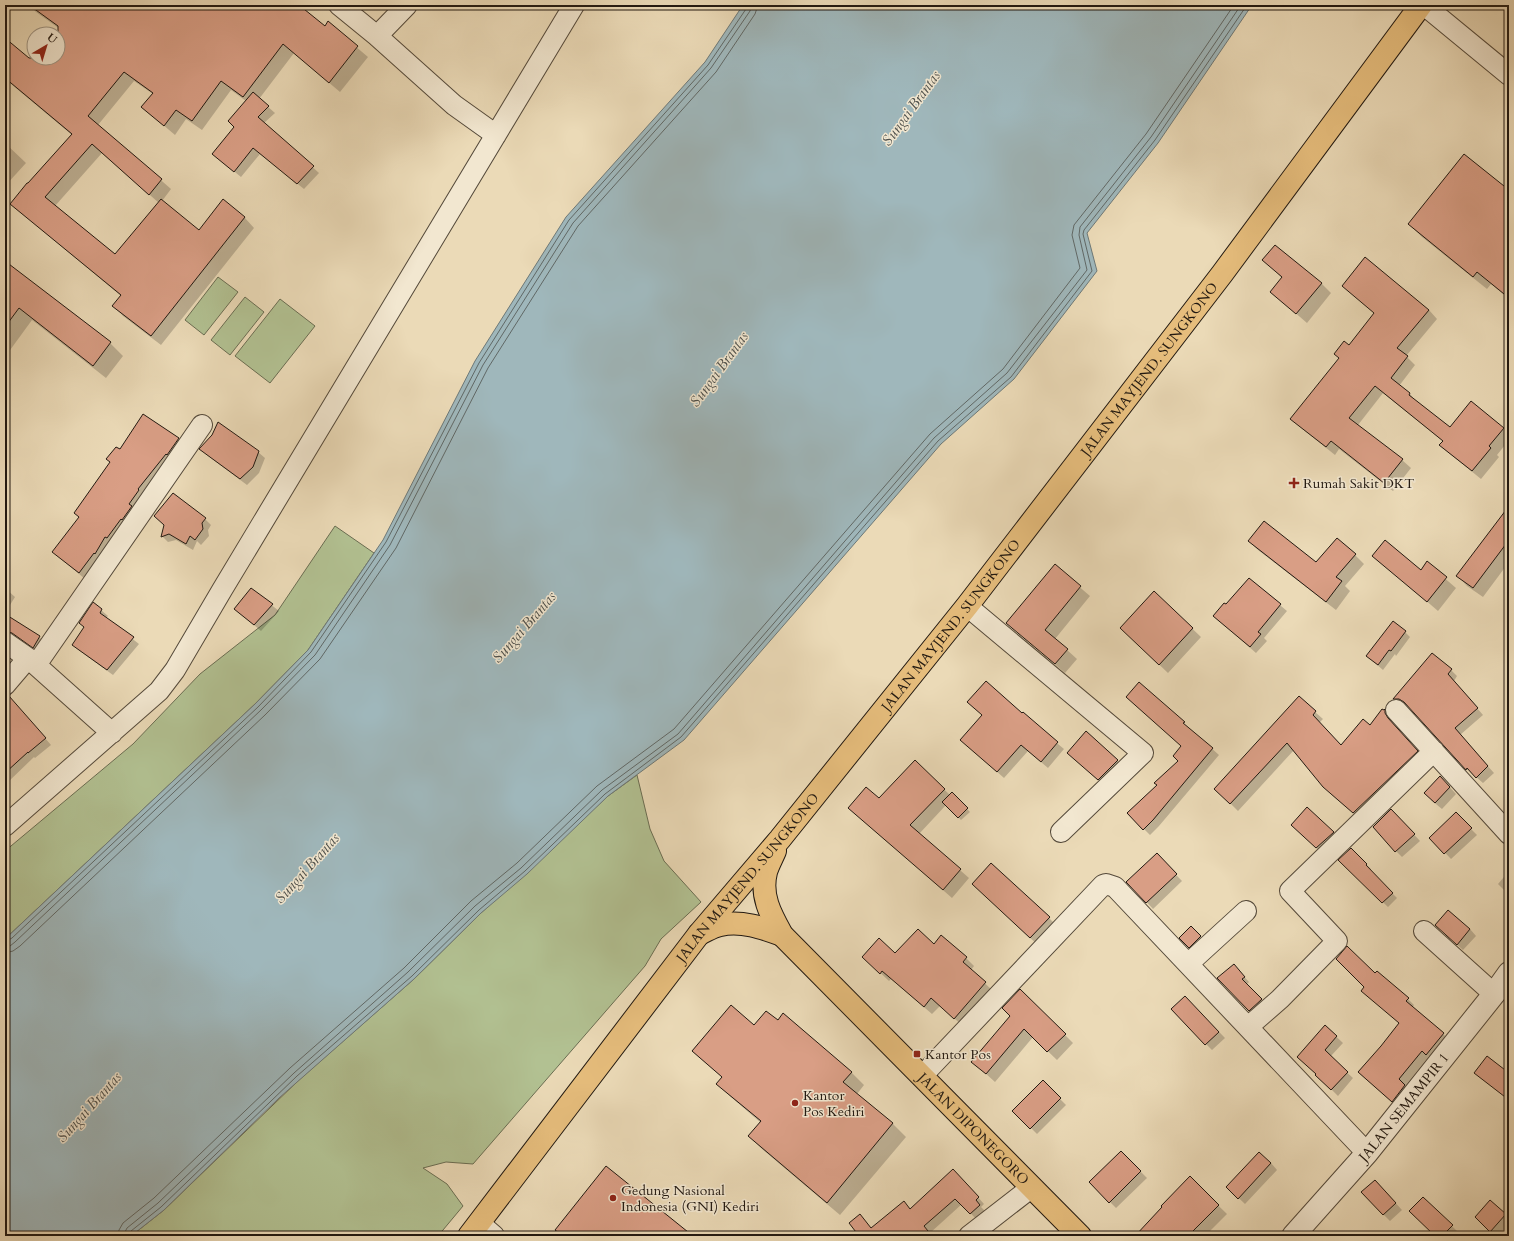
<svg xmlns="http://www.w3.org/2000/svg" width="1514" height="1241" viewBox="0 0 1514 1241" font-family="Cardo,serif">
<rect width="100%" height="100%" fill="#ebdab7"/>
<filter id="stains"><feTurbulence type="fractalNoise" baseFrequency=".005" numOctaves="4"/><feColorMatrix values="0 0 0 0 .2 0 0 0 0 .09 0 0 0 0 .02 0 0 0 .5 -.17"/></filter>
<radialGradient id="worn" r=".72"><stop offset=".6" stop-color="#630" stop-opacity="0"/><stop offset="1" stop-color="#630" stop-opacity=".3"/></radialGradient>
<!-- green -->
<path fill="#b2c192" stroke="#6a6d52" d="M218 277 238 292 204 335 185 320Z
M245 297 264 312 230 355 211 340Z
M280 299 315 326 270 383 235 356Z
M335 526 374 553 308 650 255 704 5 939V851L133 744 200 674 275 615Z
M637 775 650 829 664 861 701 902 661 939 645 966 473 1164 446 1162 423 1168 447 1184 463 1206 438 1236H131L164 1210 300 1079 414 979 481 913 608 796Z"/>
<!-- water -->
<path fill="#9fb7bb" stroke="#6d7877" d="M743 5H1252L1158 143 1087 233 1097 271 1014 379 941 444 684 740 608 796 527 874 481 913 414 979 279 1098 164 1210 131 1236H5V939L255 704 308 650 383 540 475 361 566 217 705 62Z"/>
<!-- shadow -->
<path fill="#0003" fill-rule="evenodd" d="M29 5H297L325 27 328 23 368 57 340 92 294 53 259 99 275 113 264 123 319 173 304 189 260 154 241 177 220 160 246 101 231 90 202 130 186 119 175 135 142 107 153 94 134 81 98 125 171 189 162 201 199 232 223 201 245 218 254 228 161 345 123 316 114 306 121 296 22 213 28 185 72 135 5 79V40L35 65 41 58H58V38L64 32 36 12ZM102 153 159 203 115 255 55 206Z
M5 143 26 163 6 185 5 184Z
M1509 192V299L1491 284 1487 289 1422 237 1409 224Z
M1264 260 1321 283 1331 293 1307 323 1271 292 1282 278Z
M5 262 110 343 123 356 106 378 32 320 5 357Z
M1343 286 1429 310 1437 319 1406 356 1415 365 1399 386 1410 394 1417 403 1450 429 1471 403 1509 434V440L1497 455 1499 457 1481 479 1449 453 1440 445 1443 441 1383 393 1358 425 1402 460 1411 468 1393 491 1339 449 1335 455 1300 427 1292 419 1375 314Z
M1509 346V354L1505 351Z
M179 439 185 445 85 579 53 552 80 517 120 451Z
M201 449 258 452 265 458 259 473 247 485 207 455Z
M1509 509V562L1483 597 1467 586 1458 576Z
M205 519 211 525 208 530 209 536 201 545 197 541 193 550 176 540 168 542 162 536Z
M1249 541 1316 563 1355 555 1364 564 1345 586 1350 591 1336 610 1258 550Z
M1374 556 1421 571 1427 563 1456 588 1438 611Z
M1055 566 1090 596 1055 639 1077 659 1065 673 1007 623Z
M1249 579 1287 611 1264 638 1267 641 1256 653 1214 616 1226 606Z
M5 588 15 597 5 613Z
M251 589 279 611 261 631 235 609Z
M1154 592 1201 637 1168 673 1129 636Z
M94 604 108 616 106 618 139 644 113 675 80 651 74 645 85 628 80 623Z
M5 615 39 637 47 644 41 654 20 640 5 636Z
M1405 632 1410 637 1396 656 1395 654 1383 670 1367 656Z
M1451 670 1457 676 1454 681 1483 715 1460 735 1494 773 1483 783 1467 769 1411 708 1406 705H1400L1394 699Z
M1139 683 1219 755 1159 826 1150 835 1144 829 1158 785 1179 761 1182 746Z
M5 697 15 703 51 745 35 758 34 757 5 785Z
M1385 710 1392 717V721L1395 726 1424 759 1361 820 1331 794 1294 750 1238 811 1223 796 1315 712 1323 719 1319 723 1341 746 1370 726Z
M1022 714 1064 749 1048 768 1028 751 1004 778 968 746Z
M1075 759 1117 760 1123 767 1105 786Z
M915 762 950 795 952 793 970 812 961 820 946 805 919 834 969 878 952 898 849 808 880 800Z
M1446 783 1456 794 1442 809 1431 800Z
M1308 808 1340 839 1323 854 1298 831Z
M1456 814 1477 835 1451 859 1431 838Z
M1397 816 1420 841 1402 857 1396 851Z
M1351 849 1371 869 1370 871 1397 898 1388 907 1339 860Z
M1157 855 1182 881 1153 909 1128 882Z
M1509 871V895L1498 884Z
M983 894 1049 918 1059 928 1040 947Z
M1191 927 1207 943 1196 953 1180 938Z
M1470 929 1476 936 1463 950 1442 931Z
M896 955 966 958 974 966 971 970 993 991 963 1026 940 1006 932 1014 891 979 889 981 872 965Z
M1238 970 1249 982 1246 985 1266 1004 1254 1015 1218 978Z
M1375 975 1408 999 1414 1005 1412 1008 1450 1040 1433 1060 1429 1056 1405 1086 1411 1092 1398 1107 1366 1078 1400 1024Z
M1020 990 1073 1043 1057 1060 1033 1037 995 1082 973 1062 1012 1016Z
M1192 1004 1225 1038 1212 1050 1206 1044Z
M778 1021 851 1072 864 1085 857 1094 893 1124 906 1137 840 1215 762 1149 749 1136 761 1123 731 1097 718 1084 723 1078 693 1051 754 1026Z
M1325 1026 1343 1043 1330 1057 1353 1078 1338 1096 1323 1081Z
M1043 1082 1066 1105 1037 1134 1014 1111Z
M1121 1152 1147 1178 1116 1208 1090 1182Z
M1271 1163 1277 1170 1245 1204 1227 1187Z
M960 1177 984 1204 981 1207 985 1211 976 1219 962 1204 930 1233 932 1236H854L858 1233 860 1215 872 1229 904 1203 911 1209Z
M1190 1178 1227 1214 1205 1236H1149L1164 1207Z
M1381 1187 1402 1210 1390 1221 1383 1214Z
M1423 1198 1458 1232 1454 1236H1436Z
M1491 1201 1509 1218V1224L1498 1236H1496L1482 1223Z
M1005 1233 1009 1236H1002Z"/>
<g fill="none" stroke-linecap="round" stroke-linejoin="round">
<!-- shore -->
<path stroke="#606866" stroke-width="1" d="M5 942 12 938 258 707 311 652 386 542 479 363 569 220 708 65 746 9V5
M5 947 10 946 15 942 261 710 315 655 390 545 483 365 573 223 711 68 750 11 752 5
M5 953 13 951 20 946 265 715 320 659 396 548 488 368 578 226 716 72 755 14 758 5
M118 1236 119 1230 123 1223 154 1198 290 1068 404 968 471 901 517 863 597 786 674 729 930 434 1003 369 1080 268 1072 235 1074 225 1146 134 1234 5
M124 1236 125 1232 127 1228 158 1203 294 1073 408 972 475 906 521 868 602 790 678 734 934 438 1007 373 1087 270 1079 235 1080 227 1151 137 1241 5
M129 1236 131 1231 161 1207 297 1076 412 976 479 910 525 871 605 794 681 737 938 441 1011 377 1092 271 1083 234 1084 230 1155 140 1247 5"/>
</g>
<!-- building -->
<path fill="#d99e85" stroke="#221911" d="M29 5H299L325 26 328 21 358 46 329 83 283 44 243 97 221 81 192 121 176 110 164 126 141 107 153 93 124 72 88 116 162 179 149 195 92 144 45 197 115 254 161 199 199 230 223 199 245 217 151 336 112 306 121 295 10 204 27 183H28L72 134 5 78V38L29 58H58V26Z
M253 92 269 106 258 117 314 166 297 184 253 148 234 172 212 154 234 127 228 121Z
M1464 154 1509 190V298L1477 272 1473 277 1408 224Z
M1275 245 1322 283 1296 314 1270 292 1282 277 1262 260Z
M1365 257 1429 310 1397 348 1408 356 1391 378 1410 393 1409 395 1450 427 1471 401 1504 428 1489 446 1491 448 1472 471 1439 445 1443 441 1375 386 1349 418 1403 459 1384 483 1331 441 1326 447 1290 419 1339 358 1334 354 1344 341 1349 345 1374 313 1342 286Z
M5 261 111 342 93 366 19 308 5 327Z
M143 414 179 438 167 455 166 454 138 489 139 490 129 504 132 506 122 520 121 519 107 538 105 537 95 554 94 553 79 573 52 552 79 517 74 513 110 462 106 459 116 447 120 449Z
M218 422 259 451 253 467 240 479 199 449 212 435Z
M173 493 206 518 202 523 203 529 195 540 190 536 186 544 169 534 161 537 164 525 154 516Z
M1509 506V540L1473 588 1456 576Z
M1264 521 1316 562 1337 538 1356 554 1336 577 1342 581 1326 602 1248 541Z
M1385 540 1421 570 1427 561 1447 577 1427 602 1372 556Z
M1055 564 1081 586 1045 630 1068 649 1055 664 1006 623Z
M1249 578 1281 604 1258 632 1261 634 1250 647 1213 616 1224 603 1226 604Z
M251 588 273 604 254 625 234 609Z
M1154 591 1193 628 1159 665 1120 628Z
M93 602 102 609 100 613 134 637 107 670 72 645 84 627 79 623Z
M5 614 40 636 33 648 12 633 5 631Z
M1393 621 1406 631 1391 651 1389 650 1378 665 1366 656Z
M1432 653 1452 669 1448 674 1478 708 1455 728 1488 766 1476 778 1467 768 1466 770 1404 702 1399 699H1393Z
M986 681 1022 713 1023 712 1058 742 1041 762 1021 745 997 772 960 740 982 715 967 702Z
M1139 682 1185 722 1183 723 1213 748 1153 820 1143 830 1127 813 1157 785 1154 783 1178 761 1173 756 1181 746 1126 697Z
M5 696H9L46 738 28 753V752L5 773Z
M1299 696 1316 711 1313 715 1341 745 1363 719 1370 725 1382 709 1384 710 1385 709V713L1388 718 1418 751 1353 813 1323 787 1287 743 1230 804 1214 789Z
M1086 731 1118 760 1098 780 1067 753Z
M915 760 945 789 910 825 961 869 943 890 848 808 866 787 879 798Z
M1440 776 1450 787 1435 803 1424 793Z
M952 792 968 808 958 818 942 802Z
M1307 807 1334 832 1316 848 1291 825Z
M1391 809 1415 834 1395 852 1373 827Z
M1456 812 1472 828 1444 854 1429 838Z
M1351 848 1367 864 1366 865 1393 893 1382 903 1338 860Z
M1157 853 1177 874 1146 903 1126 882Z
M991 863 1050 917 1030 938 972 884Z
M1448 910 1470 929 1457 945 1435 925Z
M1191 926 1201 936 1189 948 1179 938Z
M918 929 934 944 941 935 967 957 963 962 986 982 954 1019 931 998 924 1007 882 971 880 974 862 957 879 938 895 953Z
M1347 946 1375 973 1377 971 1409 998 1406 1001 1444 1033 1426 1055 1422 1051 1399 1079 1405 1085 1392 1102 1358 1072 1381 1046 1399 1023 1361 991 1364 987 1336 959Z
M1234 964 1245 977 1242 979 1262 999 1249 1011 1217 978Z
M1020 989 1066 1034 1047 1052 1024 1029 986 1074 971 1062 1010 1016 1002 1008Z
M1185 996 1219 1032 1205 1045 1171 1009Z
M731 1005 754 1025 766 1011 778 1020 783 1013 852 1072 843 1082 893 1123 827 1203 748 1136 761 1121 716 1084 722 1077 692 1051Z
M1325 1025 1337 1036 1325 1050 1348 1072 1331 1090 1315 1075 1316 1074 1297 1057Z
M1487 1056 1509 1073V1100L1474 1073Z
M1043 1080 1061 1098 1030 1129 1012 1111Z
M1121 1151 1141 1171 1109 1203 1089 1182Z
M1259 1152 1271 1163 1238 1199 1226 1187Z
M606 1166 693 1236H563L555 1230Z
M953 1169 979 1197 976 1200 980 1205 970 1214 955 1199 924 1226 932 1236H859L849 1223 860 1214 871 1228 904 1201 910 1209Z
M1190 1176 1219 1205 1188 1236H1135L1162 1207 1161 1206Z
M1375 1180 1396 1203 1383 1215 1361 1192Z
M1423 1197 1453 1225 1442 1236H1435L1409 1211Z
M1490 1200 1506 1214 1490 1232 1475 1217Z"/>
<g fill="none" stroke-linecap="round" stroke-linejoin="round">
<defs>
<path id="minor" d="M339 5 377 36 454 105 496 135
M1424 5 1509 75
M377 36 407 5
M967 606 1143 753 1061 832
M5 642 28 658 112 733
M36 665 202 425
M5 685 28 658
M1396 710 1509 834
M5 826 159 691 175 670 222 590 574 5
M1424 931 1494 994
M1188 964 1246 911
M1248 1027 1280 999 1337 941 1290 891 1434 751
M922 1076 1103 885 1106 884 1115 887 1367 1153
M969 1236 1032 1187"/>
<g id="tertiary">
<path d="M479 1224 493 1236"/>
<path id="s1" d="M1293 1236 1367 1153 1494 994 1509 973"/>
</g>
<g id="primary">
<path id="s2" d="M775 851C772 858 768 865 766 872 760 896 771 915 782 935L1080 1236"/>
<path d="M699 934C706 931 713 926 720 925 741 920 763 928 782 935"/>
<path id="s3" d="M469 1236 699 934 780 839 967 606 1222 274 1421 5"/>
</g>
</defs>
<!-- minor casing -->
<use href="#minor" stroke="#54493a" stroke-width="22"/>
<!-- tertiary casing -->
<use href="#tertiary" stroke="#54493a" stroke-width="24"/>
<!-- primary casing -->
<use href="#primary" stroke="#221911" stroke-width="24"/>
<!-- minor -->
<use href="#minor" stroke="#f2e7d0" stroke-width="20"/>
<!-- tertiary -->
<use href="#tertiary" stroke="#f2e7d0" stroke-width="22"/>
<!-- primary -->
<use href="#primary" stroke="#e6bd7c" stroke-width="22"/>
</g>
<!-- markers -->
<g fill="#8f2418" stroke="#f2e7d0" stroke-width="1.5">
<path d="M1292 477h4v4h4v4h-4v4h-4v-4h-4v-4h4z"/>
<rect x="913" y="1050" width="8" height="8" rx="2"/>
<circle cx="795" cy="1103" r="4"/>
<circle cx="613" cy="1198" r="4"/>
</g>
<g text-anchor="middle" stroke-width="3" stroke-linejoin="round" paint-order="stroke">
<!-- street labels -->
<g font-size="14" fill="#221911" stroke="#f2e7d0">
<text dy="5" stroke="none"><textPath href="#s3" startOffset="1102">JALAN MAYJEND. SUNGKONO</textPath></text>
<text dy="5" stroke="none"><textPath href="#s3" startOffset="778">JALAN MAYJEND. SUNGKONO</textPath></text>
<text dy="5" stroke="none"><textPath href="#s3" startOffset="454">JALAN MAYJEND. SUNGKONO</textPath></text>
<text dy="5" stroke="none"><textPath href="#s1" startOffset="170">JALAN SEMAMPIR 1</textPath></text>
<text dy="5" stroke="none"><textPath href="#s2" startOffset="362">JALAN DIPONEGORO</textPath></text>
</g>
<!-- poi labels -->
<g font-size="14" fill="#221911" stroke="#f2e7d0" text-anchor="start">
<text x="1303" y="488">Rumah Sakit DKT</text>
<text x="925" y="1059">Kantor Pos</text>
<text x="803" y="1100">Kantor<tspan x="803" dy="16">Pos Kediri</tspan></text>
<text x="621" y="1195">Gedung Nasional<tspan x="621" dy="16">Indonesia (GNI) Kediri</tspan></text>
</g>
<!-- water labels -->
<g font-size="15" font-style="italic" fill="#4e504c" stroke="#f2e7d0">
<text transform="translate(911 108) rotate(-54)" y="5">Sungai Brantas</text>
<text transform="translate(719 369) rotate(-54)" y="5">Sungai Brantas</text>
<text transform="translate(524 627) rotate(-49)" y="5">Sungai Brantas</text>
<text transform="translate(307 868) rotate(-48)" y="5">Sungai Brantas</text>
<text transform="translate(89 1107) rotate(-48)" y="5">Sungai Brantas</text>
</g>
</g>
<!-- margin -->
<rect width="1514" height="1241" fill="none" stroke="#ebdab7" stroke-width="20"/>
<rect x="6" y="6" width="1502" height="1229" fill="none" stroke="#221911" stroke-width="2"/>
<rect x="10" y="10" width="1494" height="1221" fill="none" stroke="#221911"/>
<!-- north arrow -->
<g transform="translate(46 46) rotate(38)"><circle r="19" fill="#f2e7d0" stroke="#9f9584"/>
<path d="M0-3L7 15L0 10L-7 15Z" fill="#8f2418"/>
<text y="-6" font-size="11" font-weight="bold" text-anchor="middle" fill="#221911">U</text>
</g>
<rect width="100%" height="100%" filter="url(#stains)"/>
<rect width="100%" height="100%" fill="url(#worn)"/>
</svg>
